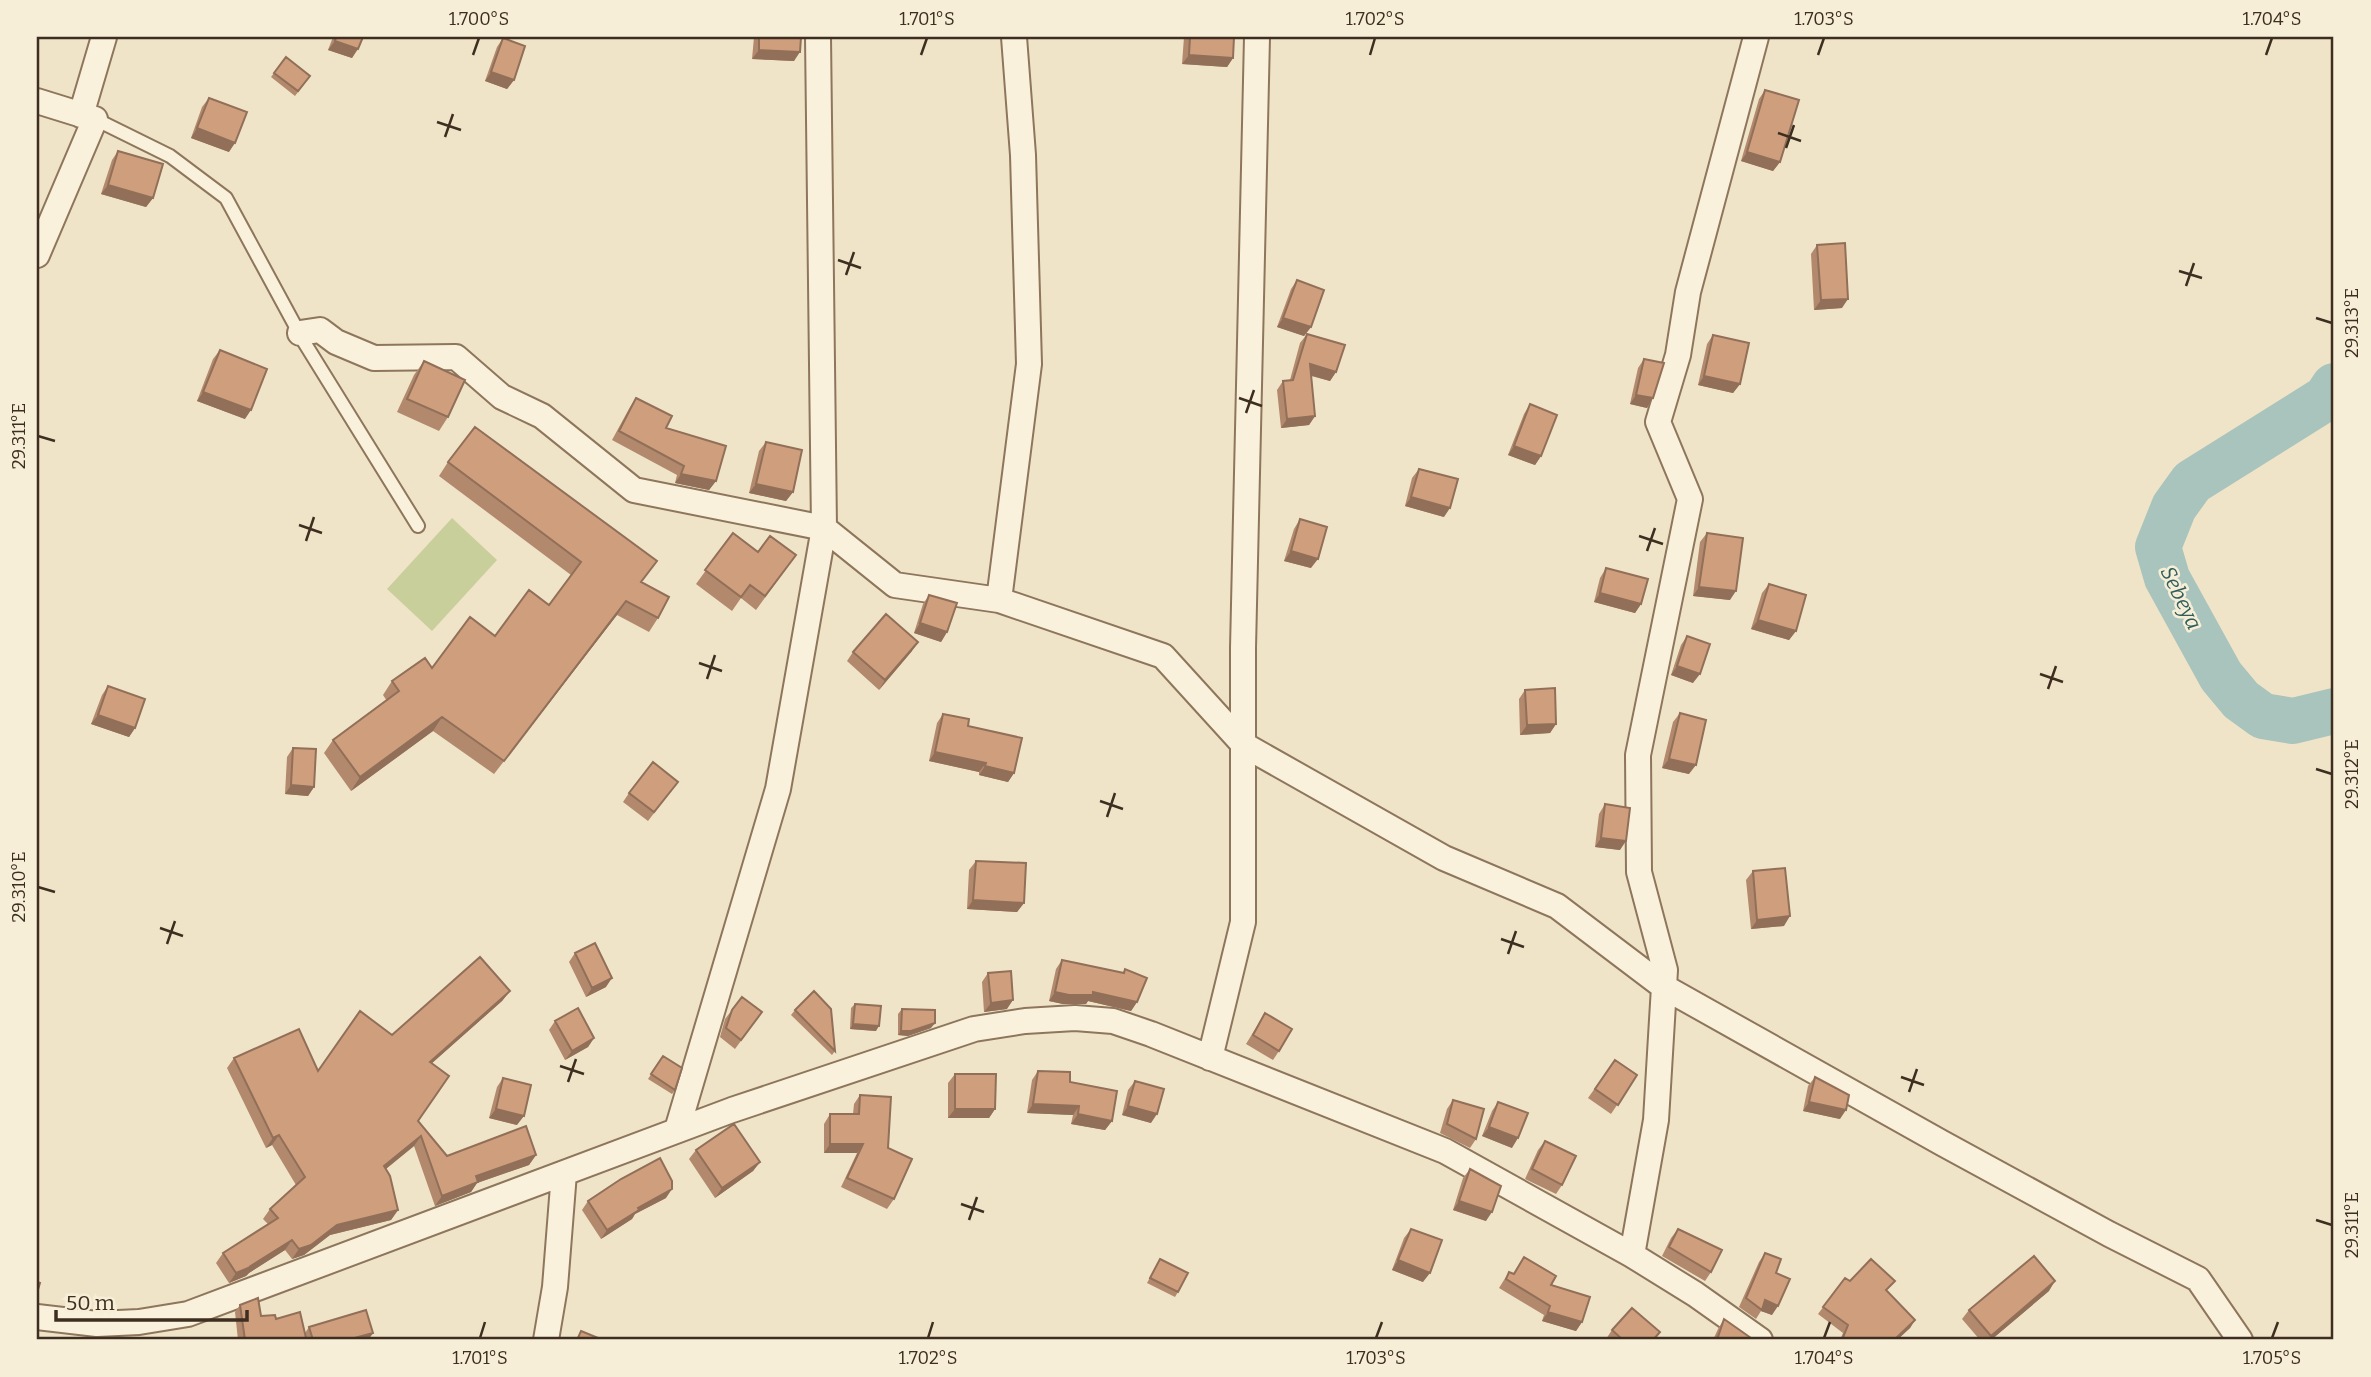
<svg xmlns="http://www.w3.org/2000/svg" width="2371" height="1377" viewBox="0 0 2371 1377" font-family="Bitter,serif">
<rect width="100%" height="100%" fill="#f0e4c8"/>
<!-- green -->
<path fill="#c9cf9b" d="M452 518 497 560 432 631 387 589Z"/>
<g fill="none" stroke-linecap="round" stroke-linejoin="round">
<!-- river -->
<path stroke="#a9c4bc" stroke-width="46" d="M2334 386 2326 398 2192 482 2174 507 2158 547 2167 578 2221 676 2241 700 2263 716 2293 721 2334 711"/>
<defs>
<path id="service" d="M95 119 170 156 226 198 304 342 418 526"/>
<path id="minor" d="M37 101 95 119 37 255
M81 115 104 37
M300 333 320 330 336 342 374 358 456 357 502 397 542 416 634 490 824 528 895 585 999 600 1163 656 1244 745 1444 858 1557 906 1664 987 1942 1143 2109 1234 2198 1279 2240 1340
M999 600 1029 364 1023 155 1014 37
M1210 1058 1243 922V648L1257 37
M677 1130 778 789 824 528 818 37
M1632 1255 1656 1120 1665 970 1639 872 1638 755 1690 499 1658 422 1678 355 1688 292 1756 37
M37 1317 97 1324 139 1322 188 1314 732 1110 974 1029 1025 1021 1075 1018 1113 1021 1151 1034 1445 1151 1632 1255 1695 1294 1760 1340
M546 1340 555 1287 564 1173"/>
</defs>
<!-- service casing -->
<use href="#service" stroke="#8d765c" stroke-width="16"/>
<!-- minor casing -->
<use href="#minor" stroke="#8d765c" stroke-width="28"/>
<!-- service -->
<use href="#service" stroke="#faf1dc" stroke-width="12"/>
<!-- minor -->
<use href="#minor" stroke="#faf1dc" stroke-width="24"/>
</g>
<!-- wall -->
<path fill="#b2896c" d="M333 37H363L352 58 328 50Z
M754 37H801L794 61 752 59Z
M1184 37H1234L1233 58 1227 67 1182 64Z
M503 38 514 80 507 89 485 81 497 47Z
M286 57 310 76 295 96 271 77Z
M1765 90 1780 162 1773 171 1741 161 1759 99Z
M209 98 229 152 191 138 202 107Z
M118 151 153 198 146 207 101 194 112 160Z
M1817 245 1842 308 1814 310 1811 254Z
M1297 280 1311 327 1304 336 1277 327 1291 289Z
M1307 334 1336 372 1330 381 1311 376 1315 416 1309 425 1281 428 1277 390 1283 381 1290 380 1300 343Z
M1713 335 1740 384 1733 393 1698 385 1707 344Z
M220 350 245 419 197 401 213 359Z
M1644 359 1653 398 1647 408 1630 404 1638 368Z
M424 361 448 417 439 431 397 412 414 375Z
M636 398 716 481 709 490 675 483 677 475 612 440 630 407Z
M1530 404 1541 456 1535 465 1508 455 1524 414Z
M766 442 793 492 786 501 749 493 759 451Z
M448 462 642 582 658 618 649 632 617 615 494 774 433 731 351 791 324 753 333 740 387 701 383 695 392 681 432 668 495 636 549 605 571 575 439 476Z
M1419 469 1444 517 1405 506 1412 478Z
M1300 519 1311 568 1284 561 1294 529Z
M733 533 758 552 796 555 756 610 741 598 732 611 696 584Z
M1707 533 1730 600 1693 596 1700 542Z
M1606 568 1641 604 1635 613 1594 602 1600 578Z
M1769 584 1796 631 1789 640 1751 629 1762 593Z
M929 595 947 632 941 642 914 633 923 604Z
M1687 636 1693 683 1671 675 1681 645Z
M912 651 879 690 847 661 853 652Z
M108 686 135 728 129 737 91 724 102 695Z
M1525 690 1556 724 1550 733 1520 735 1519 699Z
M1680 713 1689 774 1662 768 1673 722Z
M943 714 968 726 1014 773 1008 782 979 775V772L929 761 937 723Z
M293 748 314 787 308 796 285 794 287 757Z
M678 782 648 821 623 802 629 793Z
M1605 804 1620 850 1595 847 1599 814Z
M976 861 1024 903 1017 912 967 909 969 870Z
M1753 871 1784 926 1751 929 1746 880Z
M575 953 606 987 586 997 569 962Z
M1062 960 1123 973 1125 969 1137 1002 1131 1011 1088 1001 1086 1004H1063L1049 1001 1056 969Z
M988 973 1007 1009 984 1012 982 982Z
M510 991 502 1001 432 1063 418 1121 447 1156 536 1155 529 1165 477 1183 471 1192 435 1206 414 1146 386 1169 398 1210 391 1220 330 1235 304 1255 292 1259 285 1250 249 1273 246 1276 229 1283 216 1263 223 1253 268 1224 263 1219 270 1209 296 1185 272 1145 266 1148 227 1068 234 1058 318 1071 392 1035Z
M742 997 762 1012 735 1049 720 1037 725 1019Z
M855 1004 876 1031 850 1029 851 1008Z
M902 1009 931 1028 908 1036 898 1035V1014Z
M795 1010 835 1051 832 1055 791 1015Z
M1265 1013 1279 1051 1273 1060 1246 1044Z
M555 1021 594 1038 588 1047 565 1060 549 1030Z
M663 1056 675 1090 672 1094 648 1079Z
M1615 1060 1637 1075 1611 1114 1588 1098Z
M1038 1071 1070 1082 1112 1121 1105 1130 1071 1124 1073 1115 1027 1113 1032 1080Z
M955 1074 995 1109 989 1118H948V1083Z
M1815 1077 1840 1119 1803 1111 1808 1086Z
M503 1078 517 1125 489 1118 497 1087Z
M1135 1081 1151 1123 1122 1115 1128 1090Z
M860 1095 888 1148 894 1199 887 1209 841 1187 857 1153H824V1124L830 1114H853L854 1104Z
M1453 1100 1476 1139 1470 1148 1440 1133 1447 1109Z
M1498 1102 1512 1148 1482 1136 1492 1111Z
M1545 1141 1562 1185 1556 1194 1525 1179 1538 1150Z
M696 1150 760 1162 753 1171 715 1198 689 1159Z
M1470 1169 1486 1221 1453 1210 1463 1178Z
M666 1198 635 1214 632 1219 601 1239 582 1210 588 1201Z
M1411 1229 1423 1282 1392 1270 1404 1238Z
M1678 1229 1711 1272 1705 1281 1662 1256 1671 1238Z
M1765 1253 1776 1273 1772 1315 1761 1311 1756 1319 1739 1307 1759 1262Z
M1524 1257 1551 1285 1582 1322 1576 1331 1542 1321 1544 1315 1499 1288 1509 1272 1513 1274Z
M1160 1259 1178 1292 1175 1297 1147 1283Z
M1845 1278 1850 1281 1887 1291 1915 1320 1910 1328 1897 1340H1840L1843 1333 1818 1314Z
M2049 1291 1991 1340H1980L1962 1319 1969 1310Z
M240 1305 261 1316 276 1319 305 1333 309 1327 373 1333 368 1340H238L235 1312Z
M1724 1319 1750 1340H1713L1718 1329Z
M1612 1330 1660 1332 1654 1340H1606V1339Z"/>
<!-- shaded-wall -->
<path fill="#916f58" d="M335 41 358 49 352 58 328 50Z
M759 50 800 52 794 61 752 59Z
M1189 55 1233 58 1227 67 1182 64Z
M491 72 514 80 507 89 485 81Z
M197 128 235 143 229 152 191 138Z
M1747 152 1780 162 1773 171 1741 161Z
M108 185 153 198 146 207 101 194Z
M1848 299 1842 308 1814 310 1821 300Z
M1283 318 1311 327 1304 336 1277 327Z
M1310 364 1336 372 1330 381 1303 373Z
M1704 376 1740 384 1733 393 1698 385Z
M203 392 251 410 245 419 197 401Z
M1636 395 1653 398 1647 408 1630 404Z
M1315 416 1309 425 1281 428 1287 419Z
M1514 446 1541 456 1535 465 1508 455Z
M681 474 716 481 709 490 675 483Z
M756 484 793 492 786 501 749 493Z
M1411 497 1450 508 1444 517 1405 506Z
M1291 551 1318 559 1311 568 1284 561Z
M1699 587 1736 591 1730 600 1693 596Z
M1600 593 1641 604 1635 613 1594 602Z
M626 601 617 615 494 774 504 761Z
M1758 620 1796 631 1789 640 1751 629Z
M920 623 947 632 941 642 914 633Z
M918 642 912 651 879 690 885 680Z
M1677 666 1700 674 1693 683 1671 675Z
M98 715 135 728 129 737 91 724Z
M442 717 433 731 351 791 360 777Z
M1556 724 1550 733 1520 735 1527 725Z
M935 752 986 763 979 772 929 761Z
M1669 759 1696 765 1689 774 1662 768Z
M985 766 1014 773 1008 782 979 775Z
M291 785 314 787 308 796 285 794Z
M1601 838 1626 841 1620 850 1595 847Z
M973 900 1024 903 1017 912 967 909Z
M1790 916 1784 926 1751 929 1757 920Z
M612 978 606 987 586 997 592 988Z
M510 991 502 1001 422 1072 430 1062Z
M1055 992H1093L1137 1002 1131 1011 1088 1001 1086 1004H1063L1049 1001Z
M1013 1000 1007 1009 984 1012 991 1003Z
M935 1023 931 1028 908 1036 898 1035 901 1031Z
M853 1024 879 1026 876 1031 850 1029Z
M594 1038 588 1047 565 1060 572 1051Z
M1809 1102 1846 1110 1840 1119 1803 1111Z
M1033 1104 1079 1106 1073 1115 1027 1113Z
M1128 1106 1157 1114 1151 1123 1122 1115Z
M496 1109 524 1116 517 1125 489 1118Z
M955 1109H995L989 1118H948Z
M1078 1114 1112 1121 1105 1130 1071 1124Z
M1489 1127 1518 1138 1512 1148 1482 1136Z
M279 1135 272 1145 266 1148 273 1138Z
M421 1136 414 1146 377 1176 384 1166Z
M830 1144H863L857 1153H824Z
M536 1155 529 1165 477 1183 471 1192 435 1206 442 1196 476 1176Z
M760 1162 753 1171 715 1198 722 1188Z
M672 1189 666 1198 635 1214 632 1219 601 1239 607 1230 638 1208Z
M1459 1201 1492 1212 1486 1221 1453 1210Z
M398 1210 391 1220 330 1235 304 1255 292 1259 299 1249 337 1225Z
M292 1240 285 1250 249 1273 246 1276 229 1283 236 1273 249 1267Z
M1398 1260 1430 1273 1423 1282 1392 1270Z
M2055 1281 2049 1291 1991 1340H1988L1991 1336Z
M1765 1300 1778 1306 1772 1315 1761 1311Z
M1548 1312 1582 1322 1576 1331 1542 1321Z
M1915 1320 1910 1328 1897 1340H1894Z
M373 1333 368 1340H347Z
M306 1338 304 1340H283Z"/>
<!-- building -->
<path fill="#cf9f7d" stroke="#916f58" stroke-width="2" d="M336 37H363L358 49 335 41Z
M759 37H801L800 52 759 50Z
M1190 37H1234L1233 58 1189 55Z
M503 38 525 46 514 80 491 72Z
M286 57 310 76 298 91 274 73Z
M1765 90 1799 100 1780 162 1747 152Z
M209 98 247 112 235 143 197 128Z
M118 151 163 164 153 198 108 185Z
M1845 243 1848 299 1821 300 1817 245Z
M1297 280 1324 290 1311 327 1283 318Z
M1307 334 1345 345 1336 372 1310 364 1315 416 1287 419 1283 381 1293 380Z
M1713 335 1749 343 1740 384 1704 376Z
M220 350 267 369 251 410 203 392Z
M1644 359 1664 363 1653 398 1636 395Z
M424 361 465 380 448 417 407 399Z
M636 398 672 416 666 428 726 446 716 481 681 474 684 466 619 431Z
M1530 404 1557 415 1541 456 1514 446Z
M475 427 657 561 641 582 669 597 658 618 626 601 504 761 442 717 360 777 333 740 399 691 392 681 425 658 432 668 470 617 495 636 529 590 549 605 581 562 448 462Z
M766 442 802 450 793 492 756 484Z
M1419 469 1458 479 1450 508 1411 497Z
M1300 519 1327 527 1318 559 1291 551Z
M733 533 758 552 770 536 796 555 765 596 750 585 741 597 705 570Z
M1707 533 1743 538 1736 591 1699 587Z
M1606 568 1648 579 1641 604 1600 593Z
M1769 584 1806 595 1796 631 1758 620Z
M929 595 957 603 947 632 920 623Z
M886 614 918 642 885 680 853 652Z
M1687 636 1710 644 1700 674 1677 666Z
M108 686 145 699 135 728 98 715Z
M1555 688 1556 724 1527 725 1525 690Z
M1680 713 1706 720 1696 765 1669 759Z
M943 714 969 719 968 726 1022 738 1014 773 985 766 986 763 935 752Z
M293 748 316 749 314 787 291 785Z
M653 762 678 782 654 812 629 793Z
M1605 804 1630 808 1626 841 1601 838Z
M976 861 1026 863 1024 903 973 900Z
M1785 868 1790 916 1757 920 1753 871Z
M595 943 612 978 592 988 575 953Z
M480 957 510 991 430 1062 449 1076 418 1121 447 1156 526 1126 536 1155 476 1176 478 1182 442 1196 421 1136 384 1166 390 1176 398 1210 337 1225 311 1245 299 1249 292 1240 249 1267 253 1266 236 1273 223 1253 278 1218 270 1209 305 1177 279 1135 273 1138 234 1058 299 1029 318 1071 360 1011 392 1035Z
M1062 960 1124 973 1125 969 1147 978 1137 1002 1093 992V995H1069L1055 992Z
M1011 971 1013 1000 991 1003 988 973Z
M814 991 831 1009 835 1051 795 1010Z
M742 997 762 1012 741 1040 726 1028 732 1010Z
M855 1004 881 1006 879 1026 853 1024Z
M578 1008 594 1038 572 1051 555 1021Z
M902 1009 935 1010V1023L911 1031H901Z
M1265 1013 1292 1029 1279 1051 1253 1035Z
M663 1056 682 1068 675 1090 651 1074Z
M1615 1060 1637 1075 1618 1105 1595 1089Z
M1038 1071 1070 1072V1082L1117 1091 1112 1121 1078 1114 1079 1106 1033 1104Z
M955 1074H996L995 1109H955Z
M1815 1077 1849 1095 1846 1110 1809 1102Z
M503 1078 531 1085 524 1116 496 1109Z
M1135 1081 1164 1089 1157 1114 1128 1106Z
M860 1095 891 1097 888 1148 912 1159 894 1199 847 1178 863 1144H830V1114H859Z
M1453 1100 1484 1109 1476 1139 1447 1124Z
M1498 1102 1528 1113 1518 1138 1489 1127Z
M734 1124 760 1162 722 1188 696 1150Z
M1545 1141 1576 1156 1562 1185 1532 1169Z
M660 1158 672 1181V1189L638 1208 639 1210 607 1230 588 1201 621 1179Z
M1470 1169 1501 1186 1492 1212 1459 1201Z
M1411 1229 1442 1240 1430 1273 1398 1260Z
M1678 1229 1722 1250 1711 1272 1669 1247Z
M1765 1253 1781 1259 1776 1273 1790 1279 1778 1306 1765 1300 1762 1310 1746 1298Z
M2034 1256 2055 1281 1991 1336 1969 1310Z
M1524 1257 1556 1276 1551 1285 1590 1297 1582 1322 1548 1312 1550 1306 1506 1279 1509 1272 1514 1274Z
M1160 1259 1188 1273 1178 1292 1150 1278Z
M1871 1259 1895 1281 1886 1290 1915 1320 1894 1340H1842L1848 1325 1823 1307 1845 1278 1850 1281Z
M37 1282 40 1283 37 1293Z
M258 1298 261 1316 275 1315 276 1319 300 1312 306 1338 283 1340H245L240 1305Z
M1632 1308 1660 1332 1653 1340H1623L1612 1330Z
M366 1310 373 1333 347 1340H313L309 1327Z
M1724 1319 1751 1338 1750 1340H1717Z
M581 1331 603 1340H577Z"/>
<!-- ticks -->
<path fill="none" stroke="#3d2e20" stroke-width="2.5" d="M473 55 479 38M921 55 927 38M1370 55 1375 38M1818 55 1824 38M2266 55 2272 38M437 122 461 130M1778 133 1801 141M445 137 453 114M1786 148 1794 125M838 260 861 268M2179 271 2202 278M846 275 854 252M2186 286 2194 263M2316 318 2332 323M1239 398 1262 406M1246 413 1254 390M38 436 55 441M299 525 322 533M1639 536 1663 544M306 541 314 517M1647 551 1655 528M699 663 722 671M2040 674 2063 682M707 679 715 655M2048 689 2056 666M2316 769 2332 774M1100 801 1123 809M1107 817 1115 793M38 887 55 892M160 928 183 936M1501 939 1524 947M167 944 175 921M1508 954 1516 931M560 1066 584 1074M1901 1077 1924 1085M568 1082 576 1059M1909 1092 1917 1069M961 1204 984 1212M969 1220 977 1197M2316 1220 2332 1225M480 1338 485 1322M928 1338 933 1322M1376 1338 1382 1322M1824 1338 1830 1322M2272 1338 2278 1322"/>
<g text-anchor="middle" stroke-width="5" stroke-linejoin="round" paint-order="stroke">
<!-- water labels -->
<g font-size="21" font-style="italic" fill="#2f5d5a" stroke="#f7eed8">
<text transform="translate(2181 598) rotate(64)" y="7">Sebeya</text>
</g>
</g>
<!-- border -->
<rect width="2371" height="1377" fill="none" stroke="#f7eed8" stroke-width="77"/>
<!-- scale -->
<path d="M56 1310v10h191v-10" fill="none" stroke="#3d2e20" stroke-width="3.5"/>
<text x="66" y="1310" font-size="21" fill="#3d2e20" stroke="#f7eed8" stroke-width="5" paint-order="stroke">50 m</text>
<rect x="38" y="38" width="2294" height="1300" fill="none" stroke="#3d2e20" stroke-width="2.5"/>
<g font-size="18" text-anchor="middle" fill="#3d2e20">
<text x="479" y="25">1.700°S</text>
<text x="927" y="25">1.701°S</text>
<text x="1375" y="25">1.702°S</text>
<text x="1824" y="25">1.703°S</text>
<text x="2272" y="25">1.704°S</text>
<text transform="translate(2352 323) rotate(-90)" y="6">29.313°E</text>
<text transform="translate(19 436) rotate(-90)" y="6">29.311°E</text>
<text transform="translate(2352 774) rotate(-90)" y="6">29.312°E</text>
<text transform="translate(19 887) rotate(-90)" y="6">29.310°E</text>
<text transform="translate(2352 1225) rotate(-90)" y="6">29.311°E</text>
<text x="480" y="1364">1.701°S</text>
<text x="928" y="1364">1.702°S</text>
<text x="1376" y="1364">1.703°S</text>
<text x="1824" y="1364">1.704°S</text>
<text x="2272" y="1364">1.705°S</text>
</g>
</svg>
